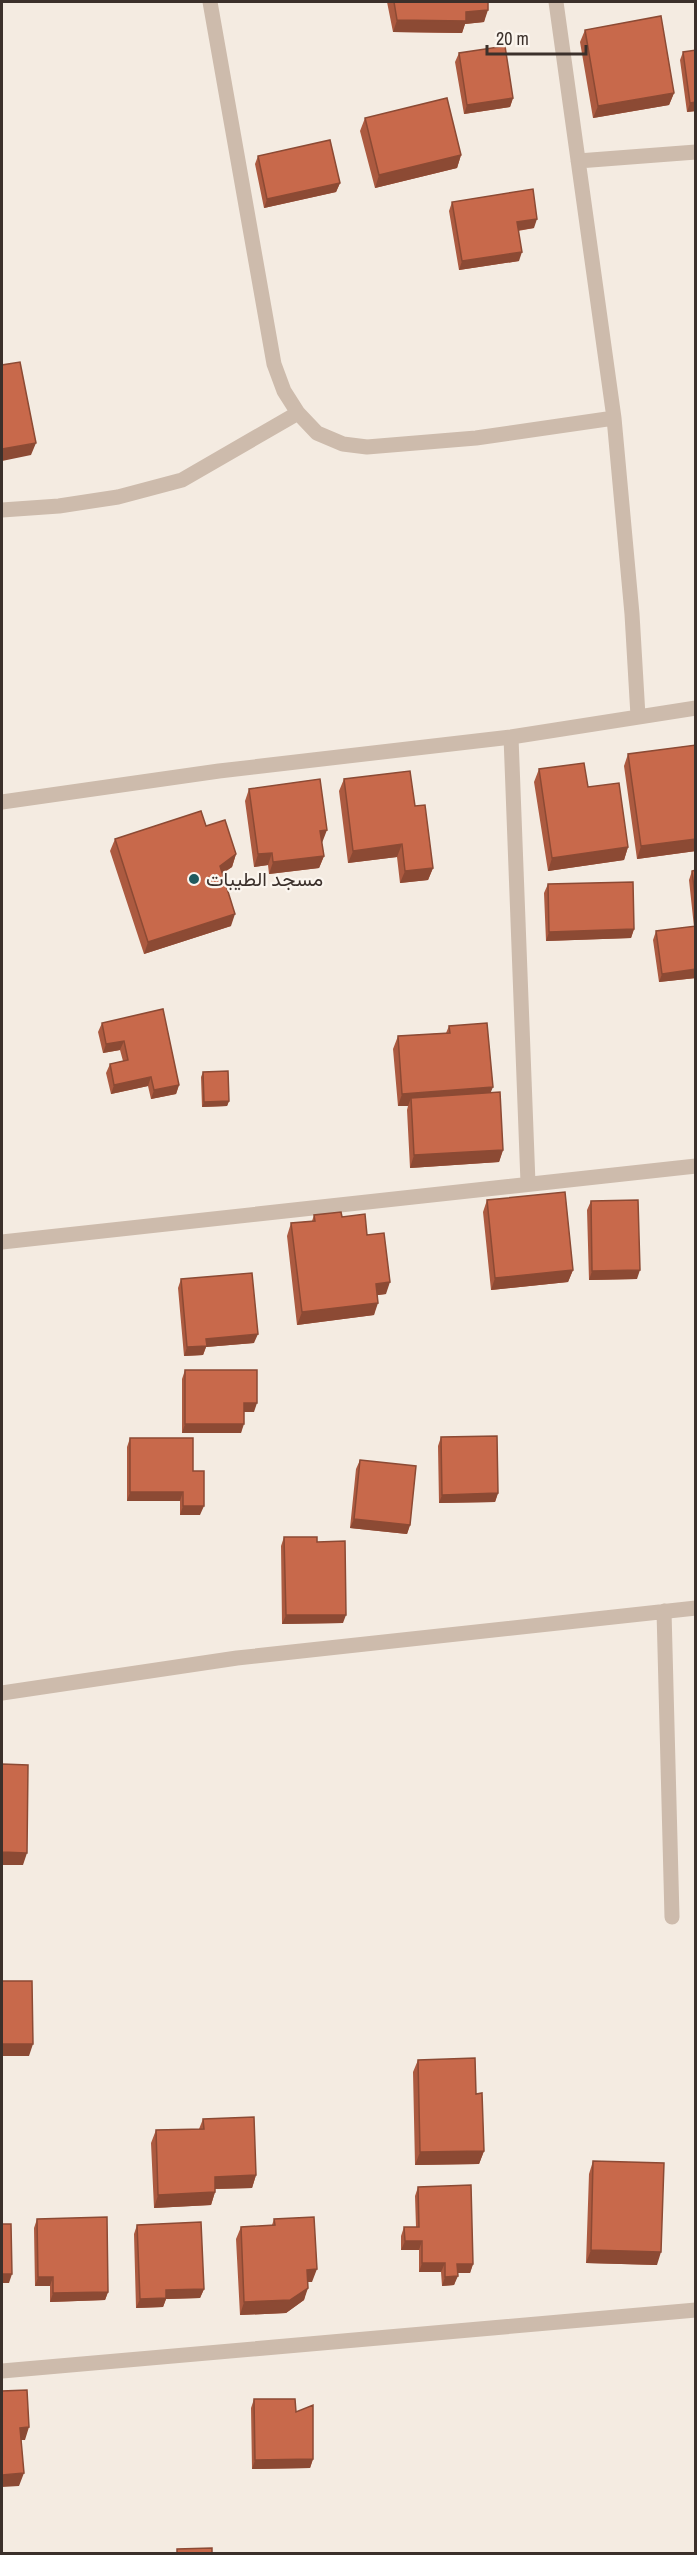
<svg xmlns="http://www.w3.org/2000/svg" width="697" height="2555" viewBox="0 0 697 2555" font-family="'Archivo Narrow',Vazirmatn,sans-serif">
<rect width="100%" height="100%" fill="#f4ebe1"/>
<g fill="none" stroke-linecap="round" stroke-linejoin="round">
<!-- minor -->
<path stroke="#cdbbac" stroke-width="15" d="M210 2 274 364 284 391 298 413 317 433 343 444 367 447 476 438 614 418
M556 2 614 418 632 614 638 716
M578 161 696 152
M2 510 59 506 118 497 182 480 298 413
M511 737 528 1183
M2 802 219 771 511 737 696 708
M2 1242 696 1166
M664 1611 672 1917
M2 1693 237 1658 696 1608
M2 2371 696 2310"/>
</g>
<!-- wall -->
<path fill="#ac5a40" d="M387 2H488L484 22 465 24 462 33 393 32Z
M585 30 674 93 669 105 593 118 580 42Z
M683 52 696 111 687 112 680 60Z
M459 53 513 98 510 107 464 114 455 62Z
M365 118 461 155 457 168 375 188 360 131Z
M258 156 340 183 336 192 264 208 255 164Z
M452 202 534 228 518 231 519 261 459 270 449 211Z
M696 745V851L637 859 624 766 628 754Z
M539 769 628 847 624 860 548 871 534 782Z
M344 779 415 806 433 868 428 880 400 883 397 857 348 863 339 791Z
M249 789 322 843 324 856 319 868 269 874 268 865 254 867 245 801Z
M206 826 236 854 232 867 222 874 231 926 144 954 110 851 115 839Z
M696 870V978L659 982 653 940 656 931 694 927 689 880 692 871Z
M548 884 634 929 631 938 546 941 544 893Z
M102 1023 179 1085 176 1094 151 1099 148 1086 111 1094 106 1073 110 1064 123 1061 120 1050 103 1053 98 1032Z
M449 1026 490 1093 503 1150 499 1162 410 1168 407 1110 408 1106H398L393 1049 398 1036 446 1033Z
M203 1072 229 1101 227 1106 202 1107 201 1077Z
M487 1200 573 1270 568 1282 491 1290 483 1212Z
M591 1201 637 1279 589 1280 587 1210Z
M314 1215 342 1217 367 1235 386 1294 377 1295 374 1315 297 1325 287 1236 291 1223 312 1221Z
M181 1279 254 1343 206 1347 203 1355 184 1356 178 1288Z
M185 1370 254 1412H244L241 1433H182V1379Z
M441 1437 498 1493 495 1502 439 1503 438 1446Z
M130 1438 193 1471 200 1515H180V1501H127V1447Z
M360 1460 410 1525 407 1534 350 1528 356 1469Z
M284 1537 317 1542 343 1623 282 1624 281 1546Z
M696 1846V1870L694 1850Z
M418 2060 476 2094 484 2151 479 2164 415 2165 413 2072Z
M203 2119 256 2175 252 2188 215 2189V2192L211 2205 154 2208 151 2143 156 2130 199 2129Z
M593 2161 657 2265 586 2263 589 2174Z
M418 2187 473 2264 470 2273H458L454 2285 442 2286 441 2272H419V2250H401V2236L404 2227H416L415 2196Z
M37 2219 108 2292 105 2300 50 2302V2286H35L34 2228Z
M274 2219 312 2282H308L304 2300 286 2313 240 2315 236 2239 241 2227 272 2225Z
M137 2225 204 2289 200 2298 166 2299 163 2307 136 2308 134 2234Z
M254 2399 296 2412 313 2459 310 2468 252 2469 251 2408Z"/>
<!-- shaded-wall -->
<path fill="#8c4a34" d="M488 10 484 22 465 24 462 33 393 32 397 20 466 12Z
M674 93 669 105 593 118 598 106Z
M513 98 510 107 464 114 467 105Z
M696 102V111L687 112 690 103Z
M461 155 457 168 375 188 379 175Z
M340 183 336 192 264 208 267 199Z
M537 219 534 228 514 231 517 222Z
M522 252 519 261 459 270 462 261Z
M36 443 31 455 2 461V449Z
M327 830 322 843H316L320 831Z
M696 839V851L637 859 641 846Z
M402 844 397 857 348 863 353 851Z
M628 847 624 860 548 871 552 858Z
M272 853 268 865 254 867 258 854Z
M236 854 232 867 215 878 220 866Z
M324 856 319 868 269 874 273 862Z
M433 868 428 880 400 883 405 871Z
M235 914 231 926 144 954 148 942Z
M634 929 631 938 546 941 549 932Z
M696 969V978L659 982 662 974Z
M124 1041 120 1050 103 1053 106 1044Z
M151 1077 148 1086 111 1094 114 1085Z
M179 1085 176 1094 151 1099 154 1090Z
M493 1087 488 1099 411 1098 408 1106H398L402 1094Z
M229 1101 227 1106 202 1107 204 1102Z
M503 1150 499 1162 410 1168 414 1155Z
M573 1270 568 1282 491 1290 495 1278Z
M640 1270 637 1279 589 1280 592 1271Z
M390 1282 386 1294 371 1296 376 1284Z
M378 1303 374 1315 297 1325 302 1312Z
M258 1334 254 1343 206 1347 203 1355 184 1356 187 1347 206 1339Z
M244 1403H257L254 1412H241Z
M185 1424H244L241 1433H182Z
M130 1492H183L180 1501H127Z
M498 1493 495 1502 439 1503 442 1495Z
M183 1506H204L200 1515H180Z
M354 1519 410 1525 407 1534 350 1528Z
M286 1615H346L343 1623 282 1624Z
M2 1852 27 1853 23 1865H2Z
M2 2044H33L29 2056H2Z
M484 2151 479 2164 415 2165 420 2152Z
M256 2175 252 2188 210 2189 215 2177Z
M215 2192 211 2205 154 2208 158 2195Z
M405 2241H422L419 2250H401Z
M591 2250 661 2252 657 2265 586 2263Z
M422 2263H445L441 2272H419Z
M457 2264H473L470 2273H454Z
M317 2269 312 2282H303L307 2270Z
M2 2274H12L9 2283H2Z
M458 2276 454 2285 442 2286 445 2277Z
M38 2277H53L50 2286H35Z
M308 2288 304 2300 286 2313 240 2315 244 2302Z
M204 2289 200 2298 166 2299 163 2307 136 2308 140 2299 166 2290Z
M108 2292 105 2300 50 2302 53 2293Z
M29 2427 25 2440H16L20 2428Z
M313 2459 310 2468 252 2469 255 2460Z
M24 2473 19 2486 2 2487V2475Z"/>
<!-- building -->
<path fill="#c8694b" stroke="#8c4a34" stroke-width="1.5" d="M394 2H488V10L466 12V21L397 20Z
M661 16 674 93 598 106 585 30Z
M505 46 513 98 467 105 459 53Z
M696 50V102L690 103 683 52Z
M447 98 461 155 379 175 365 118Z
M330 140 340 183 267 199 258 156Z
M533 189 537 219 517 222 522 252 462 261 452 202Z
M20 362 36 443 2 449V365Z
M696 745V839L641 846 628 754Z
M584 763 588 787 619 783 628 847 552 858 539 769Z
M410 771 415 806 425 805 433 868 405 871 402 844 353 851 344 779Z
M320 779 327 830 320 831 324 856 273 862 272 853 258 854 249 789Z
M201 811 206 826 225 820 236 854 220 866 235 914 148 942 115 839Z
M696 870V904L692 871Z
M633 882 634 929 549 932 548 884Z
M696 926V969L662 974 656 931Z
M163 1009 179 1085 154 1090 151 1077 114 1085 110 1064 128 1060 124 1041 106 1044 102 1023Z
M487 1023 493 1087 402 1094 398 1036 450 1033 449 1026Z
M228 1071 229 1101 204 1102 203 1072Z
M500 1092 503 1150 414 1155 411 1098Z
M565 1192 573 1270 495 1278 487 1200Z
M638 1200 640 1270 592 1271 591 1201Z
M341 1212 342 1217 365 1214 367 1235 384 1233 390 1282 376 1284 378 1303 302 1312 291 1223 315 1221 314 1215Z
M252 1273 258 1334 206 1339 207 1346 187 1347 181 1279Z
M185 1370H257V1403H244V1424H185Z
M497 1436 498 1493 442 1495 441 1437Z
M130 1438H193V1471H204V1506H183V1492H130Z
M360 1460 416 1466 410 1525 354 1519Z
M284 1537H317V1542L345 1541 346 1615H286Z
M2 1764 28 1765 27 1853 2 1852Z
M2 1981H32L33 2044H2Z
M475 2058 476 2094 482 2093 484 2151 420 2152 418 2060Z
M254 2117 256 2175 215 2177V2192L158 2195 156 2130 204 2129 203 2119Z
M593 2161 664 2163 661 2252 591 2250Z
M471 2185 473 2264H457L458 2276 445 2277V2263H422V2241H405L404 2227H419L418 2187Z
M107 2217 108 2292 53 2293V2277H38L37 2219Z
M314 2217 317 2269 307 2270 308 2288 290 2300 244 2302 241 2227 275 2225 274 2219Z
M201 2222 204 2289 166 2290V2298L140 2299 137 2225Z
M2 2224H11L12 2274H2Z
M27 2390 29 2427 20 2428 24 2473 2 2475V2391Z
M254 2399H295L296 2412 313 2405V2459L255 2460Z
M212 2548V2553H177V2549Z"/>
<!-- markers -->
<circle fill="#1f5a5e" stroke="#fbf5ee" stroke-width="2" cx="194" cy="879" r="6"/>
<g text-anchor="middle" stroke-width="4.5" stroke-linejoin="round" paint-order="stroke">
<!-- poi labels -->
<g font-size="20" fill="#3b302b" stroke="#fbf5ee" text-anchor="start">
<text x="206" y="886">مسجد الطيبات</text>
</g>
</g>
<!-- border -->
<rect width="697" height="2555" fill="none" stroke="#3b302b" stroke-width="6"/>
<!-- scale -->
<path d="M487 45v9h99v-9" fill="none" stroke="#3b302b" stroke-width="3"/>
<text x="496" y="45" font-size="18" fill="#3b302b" stroke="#fbf5ee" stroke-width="4.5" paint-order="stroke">20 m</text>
</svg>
